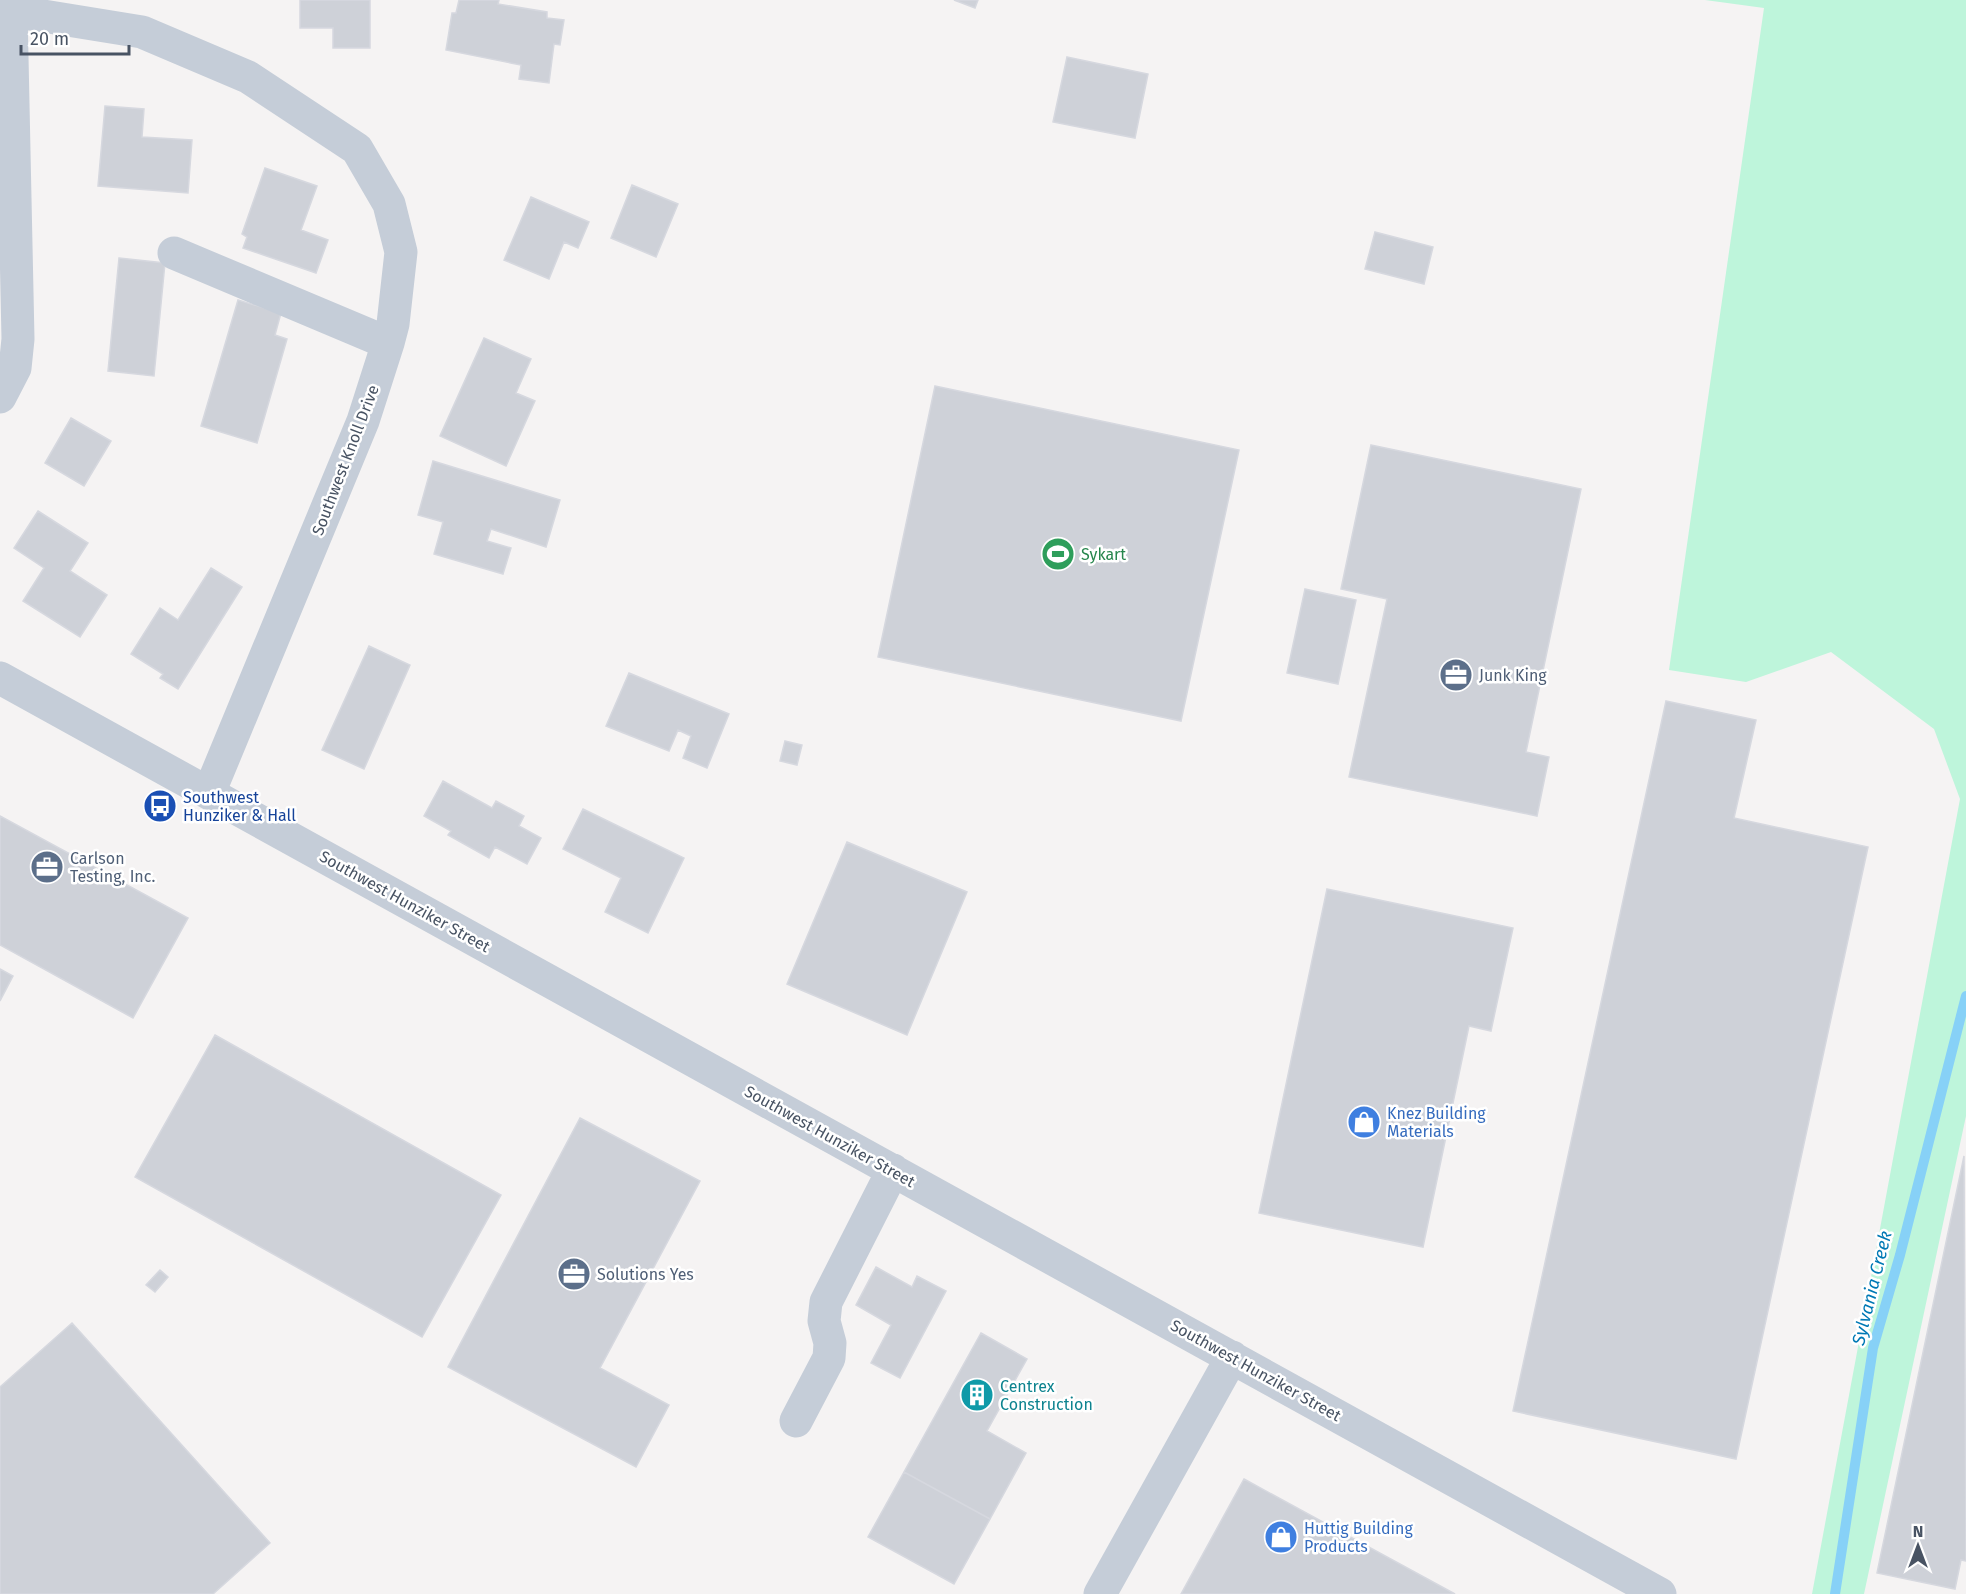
<svg xmlns="http://www.w3.org/2000/svg" width="1966" height="1594" viewBox="0 0 1966 1594" font-family="'Fira Sans',sans-serif">
<rect width="100%" height="100%" fill="#f5f3f3"/>
<!-- green -->
<path fill="#bef5db" d="M1705 0H1966V1116L1864 1594H1812L1960 799 1934 729 1831 652 1746 682 1669 670 1764 8Z"/>
<g fill="none" stroke-linecap="round" stroke-linejoin="round">
<!-- stream -->
<path stroke="#87d1f7" stroke-width="10" d="M1835 1594 1873 1348 1900 1255 1966 996"/>
</g>
<!-- building -->
<path fill="#ced1d8" stroke="#d6d8df" stroke-width="1.5" d="M300 0H370V48H333V28H300Z
M459 0H499L498 4 547 12V18L564 20 560 45 554 44 549 83 519 79 521 65 446 50 452 13H456Z
M954 0H978L975 8Z
M1067 57 1148 74 1135 138 1053 122Z
M105 106 144 109 142 137 192 140 188 193 98 186Z
M265 168 317 186 301 230 328 240 316 273 243 248 247 237 242 234Z
M632 185 678 204 656 257 611 238Z
M531 197 589 222 578 248 564 242 549 279 504 260Z
M1375 232 1433 247 1424 284 1365 269Z
M119 258 165 263 154 376 108 371Z
M238 300 281 313 275 335 287 339 257 443 201 426Z
M484 338 531 359 516 393 535 401 506 466 440 436Z
M935 386 1239 450 1181 721 878 657Z
M71 418 111 441 84 486 45 463Z
M1371 445 1581 489 1526 752 1549 757 1537 816 1349 777 1387 599 1341 589Z
M433 461 560 500 546 547 491 529 487 541 511 548 503 574 434 554 443 522 418 515Z
M38 511 88 543 70 571 107 595 80 637 23 601 44 568 14 548Z
M211 568 242 587 178 689 160 678 163 674 131 654 160 608 178 620Z
M1305 589 1356 600 1338 684 1287 673Z
M369 646 410 665 364 769 322 750Z
M629 673 729 714 707 768 683 758 691 736 678 730 669 751 606 726Z
M1666 701 1756 720 1734 818 1868 847 1736 1459 1513 1411Z
M785 741 802 745 797 765 780 761Z
M443 781 492 808 496 801 524 816 519 826 541 838 527 864 495 847 489 858 448 835 451 831 424 816Z
M583 809 684 858 648 933 605 912 621 878 563 849Z
M0 816 188 918 133 1018 0 945Z
M847 842 967 892 907 1035 787 984Z
M1327 889 1513 928 1491 1031 1469 1026 1423 1247 1259 1213Z
M0 969 13 976 0 1001Z
M215 1035 501 1195 422 1337 135 1177Z
M580 1118 700 1181 600 1368 669 1405 636 1467 448 1367Z
M1964 1156 1966 1561 1961 1560 1955 1589 1877 1573Z
M876 1267 912 1287 917 1276 946 1291 900 1378 871 1363 891 1325 856 1305Z
M160 1270 168 1277 155 1292 146 1285Z
M72 1323 270 1543 213 1594H0V1387Z
M981 1333 1027 1359 987 1431 1026 1453 990 1519 904 1472Z
M904 1472 990 1519 954 1584 868 1537Z
M1244 1479 1455 1594H1181Z"/>
<g fill="none" stroke-linecap="round" stroke-linejoin="round">
<!-- minor -->
<path stroke="#c5cdd8" stroke-width="33" d="M0 9 142 32 248 77 357 149 389 204 401 252 393 324 388 343 363 421 209 793
M174 253 388 343
M0 397 15 368 18 339 11 10
M0 678 1660 1594
M796 1421 829 1358 830 1343 824 1321 826 1302 893 1170
M1100 1594 1232 1357"/>
</g>
<!-- icons -->
<defs>
<symbol id="stadium-disc" viewBox="-11 -11 22 22"><circle r="9.5" fill="#2e9e5b" stroke="#fff"/><path d="M0-5a6.5 5 0 1 0 0 10a6.5 5 0 1 0 0-10ZM-3.5-1.8h7v3.6h-7Z" fill="#fff"/></symbol>
<symbol id="office-disc" viewBox="-11 -11 22 22"><circle r="9.5" fill="#5c6f8a" stroke="#fff"/><path d="M-6-3h4V-5.5h4V-3h4V5H-6ZM-1-4.5V-3h2v-1.5ZM-6 0V1H6V0Z" fill="#fff"/></symbol>
<symbol id="bus-disc" viewBox="-11 -11 22 22"><circle r="9.5" fill="#1a4fb4" stroke="#fff"/><path d="M-5-6H5V4H4V6H2V4H-2V6H-4V4H-5ZM-3.5-4V0h7V-4ZM-3.5 1.2v1.5H-2V1.2ZM2 1.2v1.5H3.5V1.2Z" fill="#fff"/></symbol>
<symbol id="shop-disc" viewBox="-11 -11 22 22"><circle r="9.5" fill="#3f7fe0" stroke="#fff"/><path d="M-5-2.5h2.3a2.7 3.5 0 0 1 5.4 0H5L5.5 6h-11ZM-1.5-2.5h3a1.5 2.3 0 0 0-3 0Z" fill="#fff"/></symbol>
<symbol id="building-disc" viewBox="-11 -11 22 22"><circle r="9.5" fill="#0f9aa8" stroke="#fff"/><path d="M-4-6H4V6H1V3H-1V6H-4ZM-2.5-4.3h1.7v1.8h-1.7ZM.8-4.3h1.7v1.8H.8ZM-2.5-1h1.7V.8h-1.7ZM.8-1h1.7V.8H.8Z" fill="#fff"/></symbol>
</defs>
<g fill-rule="evenodd">
<use href="#stadium-disc" x="1039" y="535" width="38" height="38"/>
<use href="#office-disc" x="1437" y="656" width="38" height="38"/>
<use href="#bus-disc" x="141" y="787" width="38" height="38"/>
<use href="#office-disc" x="28" y="848" width="38" height="38"/>
<use href="#shop-disc" x="1345" y="1103" width="38" height="38"/>
<use href="#office-disc" x="555" y="1255" width="38" height="38"/>
<use href="#building-disc" x="958" y="1376" width="38" height="38"/>
<use href="#shop-disc" x="1262" y="1518" width="38" height="38"/>
</g>
<g text-anchor="middle" stroke-width="5" stroke-linejoin="round" paint-order="stroke">
<!-- street labels -->
<g font-size="16" fill="#485363" stroke="#fff">
<text transform="translate(345 460) rotate(-69)" y="6">Southwest Knoll Drive</text>
<text transform="translate(405 901) rotate(29)" y="6">Southwest Hunziker Street</text>
<text transform="translate(830 1136) rotate(29)" y="6">Southwest Hunziker Street</text>
<text transform="translate(1256 1370) rotate(29)" y="6">Southwest Hunziker Street</text>
</g>
<!-- leisure labels -->
<g font-size="16" fill="#27864d" stroke="#fff" text-anchor="start">
<text x="1081" y="560">Sykart</text>
</g>
<!-- service labels -->
<g font-size="16" fill="#4e5e75" stroke="#fff" text-anchor="start">
<text x="1479" y="681">Junk King</text>
<text x="70" y="864">Carlson<tspan x="70" dy="18">Testing, Inc.</tspan></text>
<text x="597" y="1280">Solutions Yes</text>
</g>
<!-- transit labels -->
<g font-size="16" fill="#164399" stroke="#fff" text-anchor="start">
<text x="183" y="803">Southwest<tspan x="183" dy="18">Hunziker &amp; Hall</tspan></text>
</g>
<!-- shop labels -->
<g font-size="16" fill="#366cbe" stroke="#fff" text-anchor="start">
<text x="1387" y="1119">Knez Building<tspan x="1387" dy="18">Materials</tspan></text>
<text x="1304" y="1534">Huttig Building<tspan x="1304" dy="18">Products</tspan></text>
</g>
<!-- culture labels -->
<g font-size="16" fill="#0d838f" stroke="#fff" text-anchor="start">
<text x="1000" y="1392">Centrex<tspan x="1000" dy="18">Construction</tspan></text>
</g>
<!-- water labels -->
<g font-size="18" font-style="italic" fill="#0179b5" stroke="#fff">
<text transform="translate(1872 1288) rotate(-76)" y="6">Sylvania Creek</text>
</g>
</g>
<!-- north arrow -->
<g transform="translate(1918 1546)" stroke="#ffffff" stroke-width="4.5" paint-order="stroke">
<path d="M0-4.5L10 22L0 15L-10 22Z" fill="#485363"/>
<text y="-9" font-size="16" font-weight="bold" text-anchor="middle" fill="#485363">N</text>
</g>
<!-- scale -->
<path d="M21 45v9h108v-9" fill="none" stroke="#485363" stroke-width="3"/>
<text x="30" y="45" font-size="18" fill="#485363" stroke="#ffffff" stroke-width="4.5" paint-order="stroke">20 m</text>
</svg>
